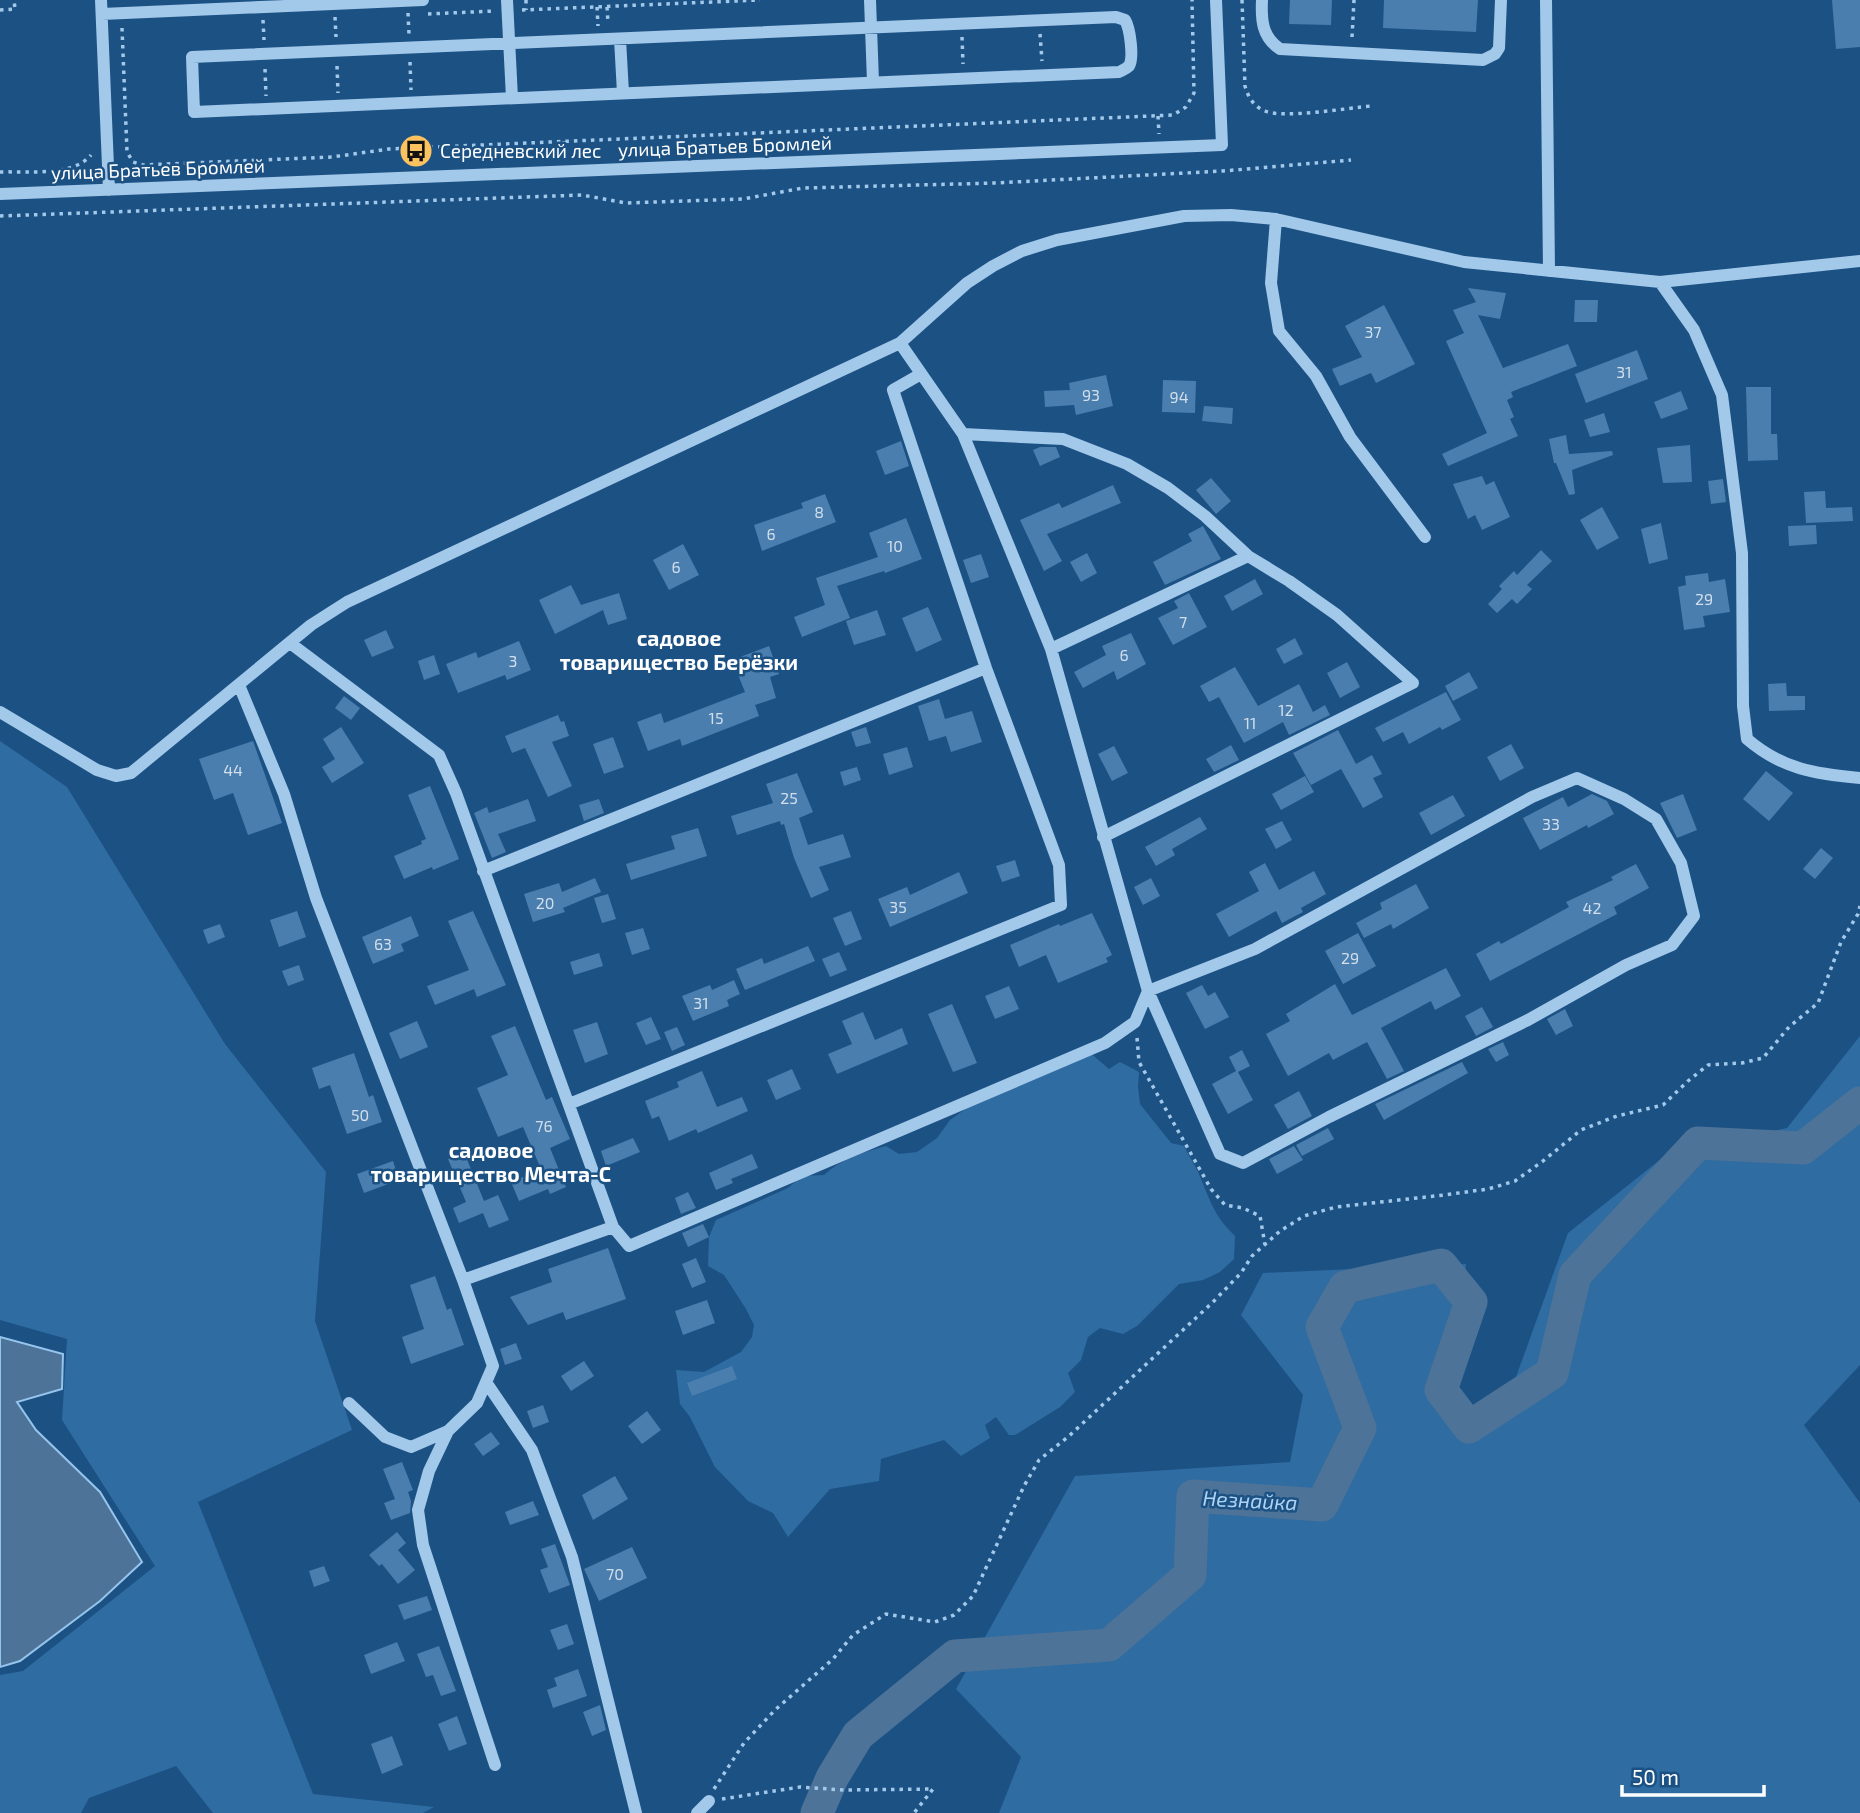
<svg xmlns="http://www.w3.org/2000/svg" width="1860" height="1813" viewBox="0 0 1860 1813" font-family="'Exo 2',sans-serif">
<rect width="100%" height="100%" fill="#1c5184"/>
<!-- green -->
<path fill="#2f6ca2" d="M0 741 67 787 225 1044 326 1172 315 1321 352 1430 198 1502 313 1794 434 1807 423 1813H213L176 1766 89 1798 81 1813H0V1675L23 1671 155 1566 62 1420 67 1339 0 1320Z
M1860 1036V1365L1804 1425 1860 1503V1813H999L1021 1757 956 1689 1075 1476 1290 1462 1303 1395 1241 1315 1263 1273 1466 1264 1458 1408 1507 1402 1568 1233 1666 1155 1787 1128Z
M1088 1051 1109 1069 1120 1062 1139 1072 1138 1087 1140 1104 1171 1143 1184 1146C1188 1155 1194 1163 1198 1172 1210 1199 1213 1215 1235 1236L1234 1259 1220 1272 1203 1280 1179 1284 1137 1326 1123 1334 1100 1328 1088 1337 1081 1360 1068 1373 1075 1392 1060 1407 1015 1435H1009L996 1417 985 1425 990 1438 961 1456 944 1440 881 1459 879 1481 830 1489 788 1537 773 1513 748 1501 715 1467 690 1417 680 1404 676 1370 704 1372 741 1352 752 1337 754 1325 746 1309 724 1275 708 1266 709 1237 716 1220 788 1188 802 1176 824 1175C841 1159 864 1152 886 1146L899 1154 917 1152 937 1138 950 1120 975 1102Z"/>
<!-- water -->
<path fill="#4d7398" stroke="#95c4ec" stroke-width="2" d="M0 1337 63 1354 62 1389 17 1402 36 1430 100 1492 142 1562 100 1601 20 1661 0 1667Z"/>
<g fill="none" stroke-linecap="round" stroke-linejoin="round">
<!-- river -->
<path stroke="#4d7398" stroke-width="33" d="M817 1813 832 1778 858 1735 955 1656 1109 1645 1190 1575 1193 1496 1322 1505 1360 1428 1322 1327 1345 1287 1441 1265 1471 1302 1441 1390 1469 1427 1552 1373 1575 1275 1698 1143 1803 1148 1860 1103"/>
</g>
<!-- building -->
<path fill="#497eaf" d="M1290 0H1332L1331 25 1289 24Z
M1384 0H1478L1476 32 1383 28Z
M1832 0H1860V47L1836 49Z
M1468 288 1506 293 1500 319 1478 315 1503 368 1568 344 1577 366 1511 392 1513 397 1507 400 1514 417 1510 419 1518 436 1448 466 1442 454 1487 433 1446 341 1464 333 1453 310 1476 302Z
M1575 300H1598L1597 322H1574Z
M1384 305 1415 364 1376 383 1371 373 1340 386 1332 369 1362 357 1345 326Z
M1637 350 1648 379 1586 403 1575 374Z
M1106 375 1113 406 1076 415 1074 405 1045 407 1044 391 1070 390 1069 383Z
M1163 380 1196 381 1195 413 1162 412Z
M1746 387H1771V434H1777L1778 460 1748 461Z
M1681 391 1688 409 1661 419 1654 402Z
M1204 406 1233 408 1232 424 1202 421Z
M1604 413 1610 432 1590 437 1584 420Z
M1566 435 1569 454 1612 451 1613 455 1572 470 1575 494 1569 495 1556 463H1554L1549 439Z
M901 441 909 466 885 475 876 451Z
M1690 445 1692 482 1663 483 1657 448Z
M1040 447H1056L1060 457 1040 466 1033 450Z
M1482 476 1486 485 1494 481 1510 517 1482 530 1475 515 1468 519 1453 484Z
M1211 478 1231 501 1216 514 1196 490Z
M1723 479 1726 502 1711 504 1708 481Z
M1113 485 1121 503 1047 534 1062 561 1044 571 1020 520 1059 503 1062 508Z
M1825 491 1826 508 1852 507 1853 521 1806 523 1804 492Z
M825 494 836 522 762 551 754 525 803 508 801 503Z
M1602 507 1619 538 1597 550 1580 520Z
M906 518 922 559 885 573 884 571 837 586 850 618 802 637 794 617 825 605 816 578 878 557 869 533Z
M1661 523 1668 559 1649 564 1641 529Z
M1816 525 1817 544 1789 546 1788 526Z
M1203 526 1221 559 1165 585 1153 562 1192 541 1188 534Z
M683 544 699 575 669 590 653 560Z
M1541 550 1552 561 1527 585 1532 589 1517 604 1512 599 1497 613 1488 604 1502 589 1499 586 1514 571 1517 575Z
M1087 553 1097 573 1081 582 1070 562Z
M981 554 989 577 971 583 963 560Z
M1708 573 1709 582 1725 579 1730 612 1703 616 1705 627 1684 630 1678 587 1686 585 1685 576Z
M1255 579 1263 594 1232 611 1224 596Z
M571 585 581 605 619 593 627 619 608 625 603 610 555 634 539 600Z
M1189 593 1207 627 1173 645 1158 618 1178 608 1174 601Z
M928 607 942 640 916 652 902 618Z
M877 610 886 635 854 645 846 621Z
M386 630 394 648 372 657 364 640Z
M1131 633 1146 664 1117 680 1114 671 1083 688 1074 672 1106 655 1102 646Z
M1295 638 1303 654 1284 664 1276 649Z
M519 641 531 670 507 680 505 675 458 693 446 664 476 652 478 658Z
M769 646 779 674 770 677 776 698 755 705 759 716 682 746 680 739 648 751 637 722 661 713 664 723 745 692 732 660Z
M434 655 440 674 424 680 418 661Z
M1347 662 1360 687 1340 698 1327 673Z
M1235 667 1258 706 1299 684 1313 712 1325 705 1330 715 1289 735 1283 722 1244 743 1219 697 1209 702 1200 686Z
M1469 672 1478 688 1453 701 1445 686Z
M1786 683 1787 696H1805V710L1769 711 1768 684Z
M1446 692 1461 720 1442 730 1440 727 1409 744 1403 732 1383 742 1375 728Z
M344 696 360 708 351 720 335 708Z
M939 699 945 719 972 711 982 742 951 752 946 736 929 741 918 706Z
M558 715 561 722 564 721 569 736 552 742 572 786 548 797 525 748 512 753 505 736Z
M341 727 364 763 332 783 322 767 335 759 323 739Z
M866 727 871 743 856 747 851 732Z
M1338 730 1356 764 1372 755 1382 774 1373 778 1383 797 1363 808 1341 769 1311 785 1293 753Z
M613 737 624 767 604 774 593 744Z
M253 741 282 823 248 835 233 793 214 800 199 759Z
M1511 744 1524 768 1500 781 1487 757Z
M1231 745 1239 760 1214 772 1206 759Z
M1114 746 1128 773 1112 781 1098 754Z
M907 747 913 767 889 775 883 754Z
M857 767 861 780 844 786 840 772Z
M1766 771 1793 793 1769 821 1743 799Z
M797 773 813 812 799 818 808 845 843 834 851 857 819 867 829 890 811 898 794 858 784 824 781 825 780 821 737 835 731 816 773 803 766 784Z
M1305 776 1314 792 1281 810 1272 794Z
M430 786 459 859 433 870 432 867 404 879 394 856 422 844 421 841 426 839 408 795Z
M1592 794 1607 801 1614 814 1588 828 1587 825 1540 850 1523 818 1563 797 1568 807Z
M1683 794 1697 830 1677 838 1660 803Z
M1453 795 1465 816 1431 835 1419 813Z
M528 799 536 821 498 834 506 852 492 858 474 813 487 807 489 813Z
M599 799 604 813 584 821 579 805Z
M1200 817 1207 829 1172 849 1175 855 1156 866 1145 847Z
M1282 821 1292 840 1276 849 1265 829Z
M698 828 707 856 631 880 626 864 675 849 671 836Z
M1821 848 1833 858 1815 879 1803 869Z
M1015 860 1020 876 1002 882 996 866Z
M1265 863 1279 890 1314 871 1326 894 1301 908 1303 912 1282 923 1276 911 1229 937 1216 914 1259 891 1249 872Z
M1636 864 1649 888 1614 907 1617 914 1490 981 1476 954 1499 941 1501 944 1569 907 1566 902 1613 880 1611 877Z
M959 872 968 893 890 927 878 899 907 887 910 895Z
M595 878 601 892 563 908 565 912 533 922 524 894 559 883 562 892Z
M1151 878 1160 896 1143 905 1134 887Z
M1416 884 1429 908 1393 929 1391 924 1364 938 1356 923 1382 909 1380 903Z
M608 894 616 919 602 923 594 898Z
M297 911 306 937 279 947 270 920Z
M473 911 506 985 477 997 474 989 435 1005 427 986 469 970 448 921Z
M851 911 862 939 845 946 833 918Z
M1092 913 1112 955 1106 958 1108 962 1058 983 1046 955 1019 967 1010 945 1059 924 1060 926Z
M411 916 419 936 401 944 404 951 373 964 362 937Z
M220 924 225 937 208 944 203 930Z
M643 928 650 949 632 955 625 933Z
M1358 933 1376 966 1343 984 1325 951Z
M808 946 815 961 745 990 736 969 762 958 764 964Z
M839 952 847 970 830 977 822 959Z
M599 953 603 966 574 975 570 962Z
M299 965 304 980 288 986 282 971Z
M1446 968 1461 996 1435 1010 1431 1001 1381 1028 1404 1071 1387 1079 1367 1042 1333 1060 1329 1053 1288 1076 1266 1034 1290 1021 1286 1014 1335 984 1352 1015Z
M734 980 740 994 727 1000 729 1006 693 1021 682 996 710 985 712 990Z
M1202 985 1208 996 1215 992 1229 1017 1205 1029 1186 993Z
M1009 986 1019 1009 995 1019 985 996Z
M952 1004 977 1063 953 1072 928 1014Z
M1482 1007 1493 1027 1476 1036 1465 1016Z
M1565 1009 1573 1026 1556 1035 1547 1019Z
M863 1012 875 1040 902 1028 908 1044 837 1074 828 1054 852 1044 842 1021Z
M651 1017 661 1039 646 1045 636 1023Z
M417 1021 428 1047 400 1059 389 1033Z
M597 1022 608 1054 585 1063 573 1030Z
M515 1026 546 1100 552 1097 570 1139 550 1148 566 1187 550 1194 548 1189 519 1201 511 1182 541 1169 523 1127 498 1137 477 1088 508 1075 491 1036Z
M677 1027 685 1045 672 1051 664 1032Z
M1503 1042 1509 1055 1496 1062 1488 1049Z
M1242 1050 1250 1066 1238 1072 1253 1100 1228 1114 1212 1084 1236 1071 1229 1057Z
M354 1053 369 1097 373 1095 382 1122 347 1134 330 1085 319 1089 312 1068Z
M1462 1062 1468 1073 1384 1120 1375 1104Z
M792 1069 801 1089 776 1100 767 1080Z
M702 1071 717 1107 742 1097 748 1111 698 1133 696 1129 669 1141 659 1116 652 1119 645 1101 679 1087 677 1082Z
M1299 1091 1312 1116 1288 1129 1274 1105Z
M1328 1128 1334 1139 1302 1156 1296 1145Z
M633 1138 640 1152 606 1166 601 1151Z
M1294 1146 1303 1160 1277 1174 1269 1159Z
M464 1152 484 1201 498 1195 509 1220 489 1228 483 1213 459 1223 453 1208 466 1202 448 1159Z
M752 1154 758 1168 731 1179 733 1183 716 1190 709 1173Z
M393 1161 399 1180 364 1193 357 1174Z
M688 1192 696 1208 681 1214 675 1198Z
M703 1224 709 1237 688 1247 682 1233Z
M608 1248 626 1299 566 1320 563 1312 528 1325 510 1297 552 1282 548 1269Z
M696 1258 706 1282 692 1288 682 1264Z
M435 1276 447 1310 451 1308 464 1345 411 1364 402 1337 424 1329 410 1285Z
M707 1300 715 1323 683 1335 675 1311Z
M516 1343 522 1359 505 1365 500 1349Z
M584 1361 594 1376 571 1391 561 1376Z
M732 1366 737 1379 692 1396 687 1383Z
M543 1405 549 1422 533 1428 527 1411Z
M647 1411 661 1430 642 1444 628 1426Z
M491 1432 500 1444 483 1456 474 1444Z
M402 1462 413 1490 408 1492 411 1501 410 1513 391 1520 384 1503 395 1499 383 1469Z
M615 1476 628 1499 593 1520 582 1495Z
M533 1501 539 1515 510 1525 505 1512Z
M397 1532 406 1543 398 1550 415 1570 398 1584 382 1564 379 1566 369 1555Z
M555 1544 570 1585 549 1593 540 1570 548 1567 541 1549Z
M632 1547 647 1578 599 1601 584 1569Z
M324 1566 330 1581 314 1587 309 1571Z
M427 1596 432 1610 404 1620 398 1605Z
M567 1624 574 1644 558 1650 550 1630Z
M397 1642 405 1661 371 1674 364 1655Z
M439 1646 456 1691 441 1696 433 1675 426 1677 417 1654Z
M578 1669 587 1696 553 1708 547 1690 557 1686 554 1678Z
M600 1705 606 1730 592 1736 583 1712Z
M457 1716 467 1744 449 1751 438 1724Z
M392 1736 403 1765 382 1774 371 1744Z"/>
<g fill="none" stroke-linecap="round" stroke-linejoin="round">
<!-- path -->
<path stroke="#a2c8ea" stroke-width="3.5" stroke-dasharray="3.5 5" stroke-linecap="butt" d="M526 0V10
M1242 0 1245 86C1248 97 1254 107 1265 111 1283 119 1348 108 1371 106
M597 7 598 26
M607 7 608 23
M0 10 15 9 14 0
M522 10 760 0
M408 13 409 34
M428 14 494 11
M335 17 336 37
M263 20 264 40
M122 28 127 152 133 162 143 165 332 157 389 149 1173 115 1186 107 1194 93 1192 0
M1040 34 1042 61
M962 37 963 64
M1352 37 1354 0
M410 62 411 90
M337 66 338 93
M265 69 266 96
M1158 116 1159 134
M564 141 565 157
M0 172C27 171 73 177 91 155
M0 216 582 195 626 203 743 199 803 188 996 183 1223 171 1351 160
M1137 1038 1139 1062 1211 1189 1225 1205 1243 1208 1260 1216 1265 1245
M714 1789 744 1743 775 1710 833 1659 853 1635 886 1614 935 1622 954 1615 973 1596 1024 1486 1039 1460 1069 1436 1212 1303 1241 1273 1252 1256 1280 1231 1304 1216 1336 1207 1444 1195 1488 1189 1515 1181 1543 1161 1581 1130 1617 1116 1663 1105 1688 1081 1708 1065 1742 1063 1763 1058 1789 1027 1818 1003 1841 942 1858 914 1860 906
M722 1799 800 1787 844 1790 933 1789 914 1813"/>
<!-- minor -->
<path stroke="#a2c8ea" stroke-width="12" d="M101 0 109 190
M507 0 512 98
M870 0 873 82
M1262 0C1261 20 1262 37 1280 49L1483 60 1495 54 1499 48 1501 0
M1546 0 1549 271
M102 14 423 0
M1116 17 1125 20C1130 28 1134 58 1129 66 1126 69 1123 70 1119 72L194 112 192 57Z
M620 39 623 93
M0 194 1222 145 1216 0
M1276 219 1271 283 1279 331 1316 376 1350 437 1425 537
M1660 282 1694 330 1722 395 1742 553 1743 706 1747 739C1782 769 1815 774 1860 778
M963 434 1063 439 1127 464 1168 488 1205 516 1248 556 1289 581 1337 615 1413 683 1103 837
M290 643 439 755 456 793 613 1227 629 1246 1105 1043 1135 1022 1148 991 1255 949 1532 797 1577 778 1624 799 1656 819 1681 863 1694 916 1672 945 1626 965 1528 1020 1329 1117 1243 1163 1220 1154 1148 991 1051 649 963 434 900 343
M1051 649 1248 556
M239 685 284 794 316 898 463 1280 493 1366 477 1403 448 1431 411 1447 385 1437 349 1403
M0 712 97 770 116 776 131 773 311 625 347 602 900 343 967 283 993 266 1022 251 1057 240 1184 216 1231 215 1276 219 1464 262 1660 282 1860 261
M483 871 986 668
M569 1104 1061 905 1059 865 986 668 893 390 921 374
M463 1280 613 1227
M486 1382 532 1450 572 1557 636 1813
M448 1431 429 1471 418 1510 423 1545 495 1765
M697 1813 709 1801"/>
</g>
<!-- icons -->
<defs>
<symbol id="bus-disc" viewBox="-11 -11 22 22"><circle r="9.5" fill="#fbc260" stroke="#1c5184"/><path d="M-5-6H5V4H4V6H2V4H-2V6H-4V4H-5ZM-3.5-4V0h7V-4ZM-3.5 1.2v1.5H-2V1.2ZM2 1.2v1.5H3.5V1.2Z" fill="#111"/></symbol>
</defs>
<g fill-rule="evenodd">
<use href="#bus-disc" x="397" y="132" width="38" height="38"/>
</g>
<g text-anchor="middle" stroke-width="5" stroke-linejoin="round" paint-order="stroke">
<!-- number labels -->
<g font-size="16" fill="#d2dfeb">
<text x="1373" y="338">37</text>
<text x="1624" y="378">31</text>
<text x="1091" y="401">93</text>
<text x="1179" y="403">94</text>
<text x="819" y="518">8</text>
<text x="771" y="540">6</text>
<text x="895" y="552">10</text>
<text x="676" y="573">6</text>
<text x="1704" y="605">29</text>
<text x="1183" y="628">7</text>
<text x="1124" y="661">6</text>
<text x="513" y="667">3</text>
<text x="1286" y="716">12</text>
<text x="716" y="724">15</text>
<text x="1250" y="729">11</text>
<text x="233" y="776">44</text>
<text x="789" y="804">25</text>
<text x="1551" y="830">33</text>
<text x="545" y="909">20</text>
<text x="898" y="913">35</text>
<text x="1592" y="914">42</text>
<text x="383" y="950">63</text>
<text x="1350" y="964">29</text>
<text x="701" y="1009">31</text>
<text x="360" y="1121">50</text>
<text x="544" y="1132">76</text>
<text x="615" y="1580">70</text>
</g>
<!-- street labels -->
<g font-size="19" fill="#fff" stroke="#1c5184">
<text transform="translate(725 146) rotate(-2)" y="7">улица Братьев Бромлей</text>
<text transform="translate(158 169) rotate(-2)" y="7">улица Братьев Бромлей</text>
</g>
<!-- poi labels -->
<g font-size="19" fill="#fff" stroke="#1c5184" text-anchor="start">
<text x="440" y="158">Середневский лес</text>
</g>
<!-- neighbourhood labels -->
<g font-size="21" font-weight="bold" fill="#fff" stroke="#1c5184">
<text x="679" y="646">садовое<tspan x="679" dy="24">товарищество Берёзки</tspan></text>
<text x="491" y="1158">садовое<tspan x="491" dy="24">товарищество Мечта-С</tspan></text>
</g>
<!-- water labels -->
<g font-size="21" font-style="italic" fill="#aed2f2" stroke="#1c5184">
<text transform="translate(1250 1501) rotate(3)" y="7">Незнайка</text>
</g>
</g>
<!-- scale -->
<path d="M1622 1785v10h142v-10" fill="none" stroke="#ffffff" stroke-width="3.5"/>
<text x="1632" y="1785" font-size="21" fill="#ffffff" stroke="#1c5184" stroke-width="5" paint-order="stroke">50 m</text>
</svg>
